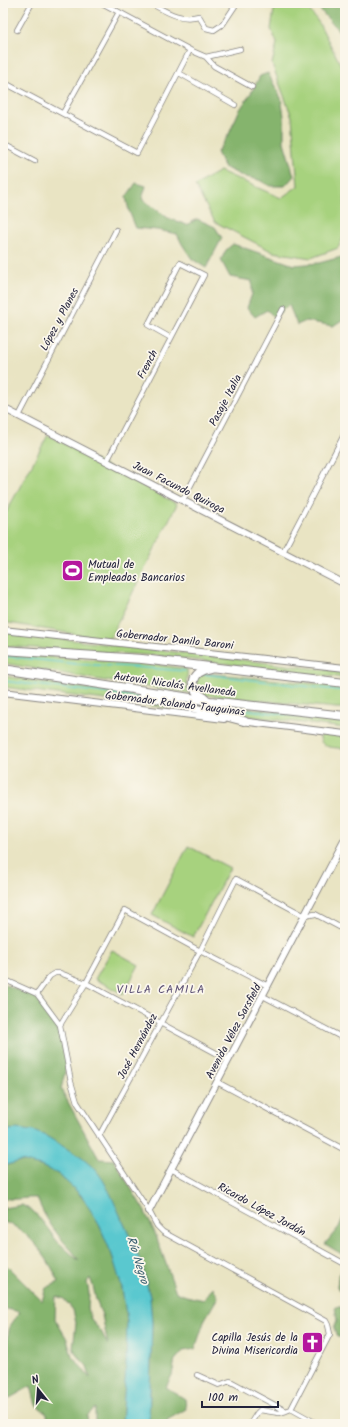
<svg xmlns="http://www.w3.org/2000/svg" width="348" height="1427" viewBox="0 0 348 1427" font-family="Kalam,sans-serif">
<rect width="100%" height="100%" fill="#fbf7ec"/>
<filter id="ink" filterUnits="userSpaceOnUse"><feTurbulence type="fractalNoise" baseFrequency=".025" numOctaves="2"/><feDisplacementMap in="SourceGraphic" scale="8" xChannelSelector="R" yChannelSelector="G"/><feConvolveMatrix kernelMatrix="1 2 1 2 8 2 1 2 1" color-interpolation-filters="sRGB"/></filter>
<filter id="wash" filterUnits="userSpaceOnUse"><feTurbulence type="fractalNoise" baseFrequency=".012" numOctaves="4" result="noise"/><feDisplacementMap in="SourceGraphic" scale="16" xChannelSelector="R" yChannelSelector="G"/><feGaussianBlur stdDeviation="0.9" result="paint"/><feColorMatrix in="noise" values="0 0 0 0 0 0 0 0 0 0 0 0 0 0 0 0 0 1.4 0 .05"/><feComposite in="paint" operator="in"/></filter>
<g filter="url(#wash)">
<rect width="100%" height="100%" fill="#e9e4c3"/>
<!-- green -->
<path fill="#a7d27e" stroke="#647a5c" d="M287 3H304L319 23 345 73V234L338 248 311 258 273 252 215 222 195 186 207 178 220 171 281 198 298 186 292 117 272 64 277 43 271 29 274 10Z
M48 435 177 504 109 640 3 622V518Z
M3 632 345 672V678L161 656 3 646Z
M3 654 141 662 187 669C189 678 183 682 190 693L100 680 3 663Z
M205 673 340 686 345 688V708H336L204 695 197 690V679L199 676Z
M3 676 127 694 224 715 3 687Z
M183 700 345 719V728L247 716Z
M323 733 345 735V749C336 747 320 749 320 737Z
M188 846 230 868 193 937 152 915Z
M112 950 139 965 123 994 95 979Z"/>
<!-- forest -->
<path fill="#85b46d" stroke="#546b54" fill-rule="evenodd" d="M314 3H345V38Z
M268 73 281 98 284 116V142L294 176 285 186H270L259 180 242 176 224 167 217 152 229 134 239 111 251 93 260 76Z
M136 183 146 186 142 199 168 218 187 225 197 219 215 227 222 238 206 268 192 259 182 244 177 234 157 230 136 228 129 211 126 197Z
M233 244 294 265 319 263 345 256V318L333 326 306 321 297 325 289 305 274 317 267 310 255 317 247 308 252 294V281L230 277 221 260 226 250Z
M3 984 36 997 57 1026 67 1063 61 1089 99 1159 114 1160 144 1210 155 1233 176 1292 186 1296 204 1300 213 1287 218 1297 205 1319 195 1349 183 1351 175 1360 172 1375 166 1387 185 1399 186 1409 167 1420V1424H149L152 1323 150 1297 143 1269 134 1246 122 1220 46 1136C31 1131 19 1129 3 1131Z
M21 1161C34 1164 47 1167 58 1174 98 1201 124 1275 127 1321 129 1355 124 1390 122 1424H95V1408L87 1416 88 1424H48L47 1413 36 1405 31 1386 3 1402V1358L4 1359 6 1344 10 1326 20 1312 3 1308V1262L42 1301 46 1288 59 1282C49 1261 36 1240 17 1228 13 1225 8 1223 3 1222V1208L22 1205 33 1211 42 1221 57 1241 79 1261C75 1253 69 1248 63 1241 52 1228 43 1214 37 1198 26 1197 14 1201 3 1198V1166ZM90 1278 93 1286 96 1300 102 1315 108 1345 101 1331 91 1320 88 1308 89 1293 87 1282ZM56 1296 64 1299 73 1310 76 1323 73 1348 78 1357 87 1366 90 1378 72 1356 67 1339 55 1319Z
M345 1213V1256L325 1244 339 1227Z
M343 1268 345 1269V1294L337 1287 338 1277Z
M335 1307H341L343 1310 345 1307V1337H337L334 1328 337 1320Z"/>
<!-- water -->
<path fill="#5ac8cf" stroke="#3e7585" d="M16 1129 33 1131 46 1136 82 1158 96 1170 103 1180 110 1193 134 1246 143 1269 150 1297 152 1323 149 1424H122L126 1366 127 1321 122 1288 112 1255 98 1222 81 1195 58 1174 41 1166 21 1161 3 1166V1131Z"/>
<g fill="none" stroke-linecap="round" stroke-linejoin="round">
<!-- stream -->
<path stroke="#5ac8cf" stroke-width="1.5" d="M3 656 77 664 135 667 185 671
M203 674 345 691
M3 681 131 696 140 699
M226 707 345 722"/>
</g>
</g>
<g filter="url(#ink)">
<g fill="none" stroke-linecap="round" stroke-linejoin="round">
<defs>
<path id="minor" d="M102 3 190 50 206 57 214 66 252 87
M150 3C167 12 179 21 199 16L206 28 214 30 223 24 237 3
M17 30 32 3
M206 57 240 49
M179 73 235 105
M3 82 137 153 190 50
M63 113 119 12
M3 144 35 161
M19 416 116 230
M107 461 204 275 180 263 148 325 171 338
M183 500 283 309
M283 552 345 433
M3 979 37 994 60 1025 71 1082 77 1102 149 1211 157 1226 163 1232 326 1321 328 1325 330 1334 291 1409
M37 994 50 976 55 973H60L86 983 229 1060
M263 996 345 1039
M60 1025 86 983 125 910 200 951 268 986
M217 1082 345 1150
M99 1136 200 951 236 879 305 916 315 914 345 930
M171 1169 345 1264
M197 1375 219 1385 230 1381 286 1411 291 1409 318 1424
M250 1424 257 1413 260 1410 279 1413 286 1411"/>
<path id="tertiary" d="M3 408 345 584
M3 630 345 668
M3 692 224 719
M241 721 345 734
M149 1211 345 839"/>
<path id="trunk" d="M3 650 142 659 345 683
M3 669 210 701 345 716
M143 695 244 721
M205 698C187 689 189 672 210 668"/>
</defs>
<!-- minor casing -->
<use href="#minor" stroke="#86837f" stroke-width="6"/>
<!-- tertiary casing -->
<use href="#tertiary" stroke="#86837f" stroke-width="8"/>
<!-- trunk casing -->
<use href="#trunk" stroke="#86837f" stroke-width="10"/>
<!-- minor -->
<use href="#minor" stroke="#fff" stroke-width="4.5"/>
<!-- tertiary -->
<use href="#tertiary" stroke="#fff" stroke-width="6"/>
<!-- trunk -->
<use href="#trunk" stroke="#fff" stroke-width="8"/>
</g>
</g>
<!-- icons -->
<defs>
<symbol id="stadium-square" viewBox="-11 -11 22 22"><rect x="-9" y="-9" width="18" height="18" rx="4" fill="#b5179e" stroke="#fbf7ec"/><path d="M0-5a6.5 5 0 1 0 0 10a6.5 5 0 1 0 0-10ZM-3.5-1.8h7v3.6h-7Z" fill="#fff"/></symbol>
<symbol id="church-square" viewBox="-11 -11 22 22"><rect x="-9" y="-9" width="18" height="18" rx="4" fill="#b5179e" stroke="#fbf7ec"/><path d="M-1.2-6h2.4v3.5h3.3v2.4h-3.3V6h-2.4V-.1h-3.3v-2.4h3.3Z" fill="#fff"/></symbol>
</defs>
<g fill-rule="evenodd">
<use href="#stadium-square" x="60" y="558" width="25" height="25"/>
<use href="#church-square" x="300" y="1330" width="25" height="25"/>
</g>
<g text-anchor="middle" stroke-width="3.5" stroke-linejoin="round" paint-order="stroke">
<!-- street labels -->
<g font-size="11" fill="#22223b" stroke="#fbf7ec">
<text transform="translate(59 319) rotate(-62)" y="4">López y Planes</text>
<text transform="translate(147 364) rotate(-62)" y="4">French</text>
<text transform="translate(225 400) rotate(-62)" y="4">Pasaje Italia</text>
<text transform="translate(179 487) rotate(27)" y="4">Juan Facundo Quiroga</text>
<text transform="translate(175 639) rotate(6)" y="4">Gobernador Danilo Baroni</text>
<text transform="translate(175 684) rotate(8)" y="4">Autovía Nicolás Avellaneda</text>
<text transform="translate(175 703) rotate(7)" y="4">Gobernador Rolando Tauguinas</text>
<text transform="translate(233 1031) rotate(-62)" y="4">Avenida Vélez Sarsfield</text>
<text transform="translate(137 1046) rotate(-62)" y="4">José Hernández</text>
<text transform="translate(262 1209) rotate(29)" y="4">Ricardo López Jordán</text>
</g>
<!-- poi labels -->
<g font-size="11" fill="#22223b" stroke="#fbf7ec" text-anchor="start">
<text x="88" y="568">Mutual de<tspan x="88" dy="13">Empleados Bancarios</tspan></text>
<text x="298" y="1341" text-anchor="end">Capilla Jesús de la<tspan x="298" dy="13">Divina Misericordia</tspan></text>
</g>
<!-- neighbourhood labels -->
<g font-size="12" letter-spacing="1" fill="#5f5477" stroke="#fbf7ec">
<text x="161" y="993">VILLA CAMILA</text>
</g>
<!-- water labels -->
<g font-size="12" font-style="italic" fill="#365c6f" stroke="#fbf7ec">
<text transform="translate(138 1260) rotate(73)" y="4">Río Negro</text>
</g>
</g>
<!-- margin -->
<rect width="348" height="1427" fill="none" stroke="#fbf7ec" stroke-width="16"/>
<!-- north arrow -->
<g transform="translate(38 1389) rotate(343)" stroke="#fbf7ec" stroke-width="3" paint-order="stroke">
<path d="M0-3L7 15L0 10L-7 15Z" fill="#22223b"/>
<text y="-6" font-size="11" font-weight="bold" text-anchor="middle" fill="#22223b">N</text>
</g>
<!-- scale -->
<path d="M202 1401v6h76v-6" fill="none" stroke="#22223b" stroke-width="2"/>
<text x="208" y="1401" font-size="12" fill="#22223b" stroke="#fbf7ec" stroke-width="3" paint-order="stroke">100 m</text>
</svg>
